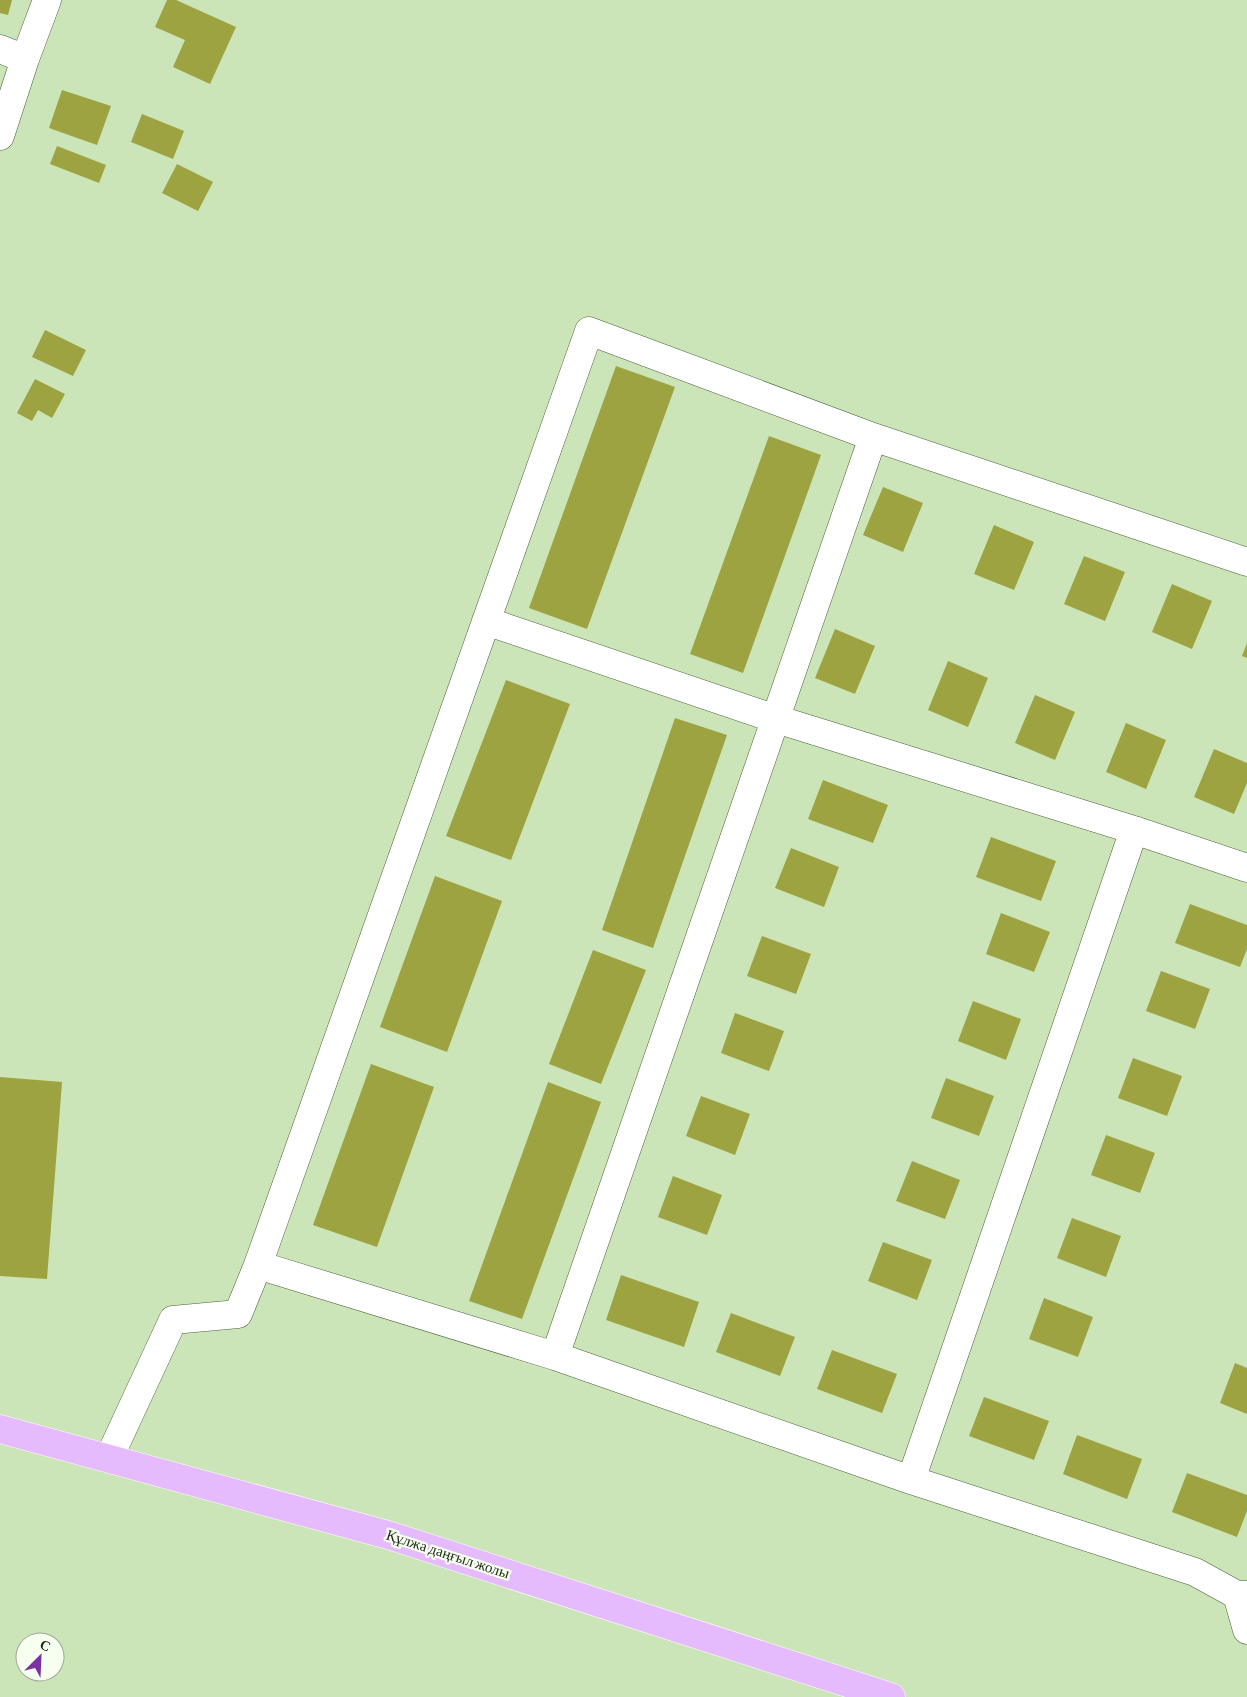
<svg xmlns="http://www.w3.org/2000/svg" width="1247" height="1697" viewBox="0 0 1247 1697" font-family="'Crimson Pro',serif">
<rect width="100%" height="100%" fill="#cbe5b8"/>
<!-- building -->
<path fill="#9ea342" d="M0 0H12L8 15 0 13Z
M167 0H176L236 27 210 84 173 67 185 40 155 27Z
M62 90 111 106 97 145 49 128Z
M142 114 184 131 173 159 131 142Z
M57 146 106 165 99 183 50 164Z
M177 164 213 182 198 211 162 193Z
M45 330 86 350 73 376 32 357Z
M616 366 675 387 587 629 529 608Z
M35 379 65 394 52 418 38 410 32 421 17 413Z
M769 436 821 455 743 673 690 654Z
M883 487 923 503 903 552 863 535Z
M994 525 1034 542 1014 590 974 574Z
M1084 556 1125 572 1105 621 1064 604Z
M1172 584 1212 601 1192 649 1152 632Z
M835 629 875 646 855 694 815 678Z
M1247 643V658L1242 656Z
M948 661 988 678 968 727 928 710Z
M506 680 570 704 511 860 446 836Z
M1035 695 1075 712 1055 760 1015 743Z
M675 718 727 735 653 948 602 930Z
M1126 723 1166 740 1146 789 1106 772Z
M1214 749 1247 763V783L1234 814 1194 797Z
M823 780 888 805 873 843 808 819Z
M991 837 1056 861 1041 901 976 877Z
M791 848 839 867 824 907 775 888Z
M435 876 502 901 447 1052 380 1027Z
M1190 904 1247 925V949L1240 967 1175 943Z
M1001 913 1050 932 1034 972 986 954Z
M762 936 811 954 796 994 747 976Z
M593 950 646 970 601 1084 549 1064Z
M1161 971 1210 989 1195 1029 1146 1011Z
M973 1001 1021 1019 1006 1060 958 1041Z
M735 1013 784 1031 769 1071 721 1053Z
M1133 1058 1182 1076 1167 1116 1118 1098Z
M371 1064 434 1087 377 1247 313 1225Z
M0 1077 62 1082 47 1279 0 1276Z
M946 1078 994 1096 979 1136 931 1118Z
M548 1082 601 1102 522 1319 469 1301Z
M701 1096 750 1114 735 1155 686 1136Z
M1106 1135 1155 1153 1140 1193 1091 1175Z
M912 1161 960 1180 945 1219 896 1201Z
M673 1176 722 1195 707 1235 658 1217Z
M1072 1218 1121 1236 1106 1277 1057 1258Z
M883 1242 932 1260 917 1300 868 1281Z
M621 1275 699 1302 684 1347 606 1320Z
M1044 1298 1093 1317 1078 1357 1029 1339Z
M731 1313 795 1337 780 1376 716 1352Z
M832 1350 897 1374 882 1413 817 1389Z
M1235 1363 1247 1368V1414L1220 1403Z
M984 1397 1049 1421 1034 1460 969 1436Z
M1077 1435 1142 1459 1127 1499 1063 1474Z
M1187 1473 1247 1495V1511L1237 1537 1172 1512Z"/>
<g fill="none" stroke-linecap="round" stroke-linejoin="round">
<defs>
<path id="minor" d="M0 49 25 59
M0 136 25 59 47 0
M486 621 776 719 1134 830 1247 868
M258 1265 589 331 873 437 1247 562
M555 1356 908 1479 1195 1572 1237 1595H1247
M109 1458 173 1320 238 1314 258 1265 555 1356 873 437
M911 1480 1134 830
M1237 1595 1247 1630"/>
<path id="major" d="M0 1429 388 1535 891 1697"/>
</defs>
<!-- minor casing -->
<use href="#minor" stroke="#4b613a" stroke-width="29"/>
<!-- major casing -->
<use href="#major" stroke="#fff" stroke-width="29"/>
<!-- minor -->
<use href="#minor" stroke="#fff" stroke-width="28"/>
<!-- major -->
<use href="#major" stroke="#e5bbfd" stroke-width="28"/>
</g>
<g text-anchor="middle" stroke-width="4.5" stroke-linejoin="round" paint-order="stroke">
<!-- street labels -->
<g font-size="15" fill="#1c2615" stroke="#f7fff1">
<text transform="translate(448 1554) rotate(18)" y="5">Құлжа даңғыл жолы</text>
</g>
</g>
<!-- north arrow -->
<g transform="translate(40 1657) rotate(24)"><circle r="24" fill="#f7fff1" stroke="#9fa899"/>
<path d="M0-4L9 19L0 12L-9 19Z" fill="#7c30a1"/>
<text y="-8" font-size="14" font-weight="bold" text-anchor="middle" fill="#1c2615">С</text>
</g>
</svg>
